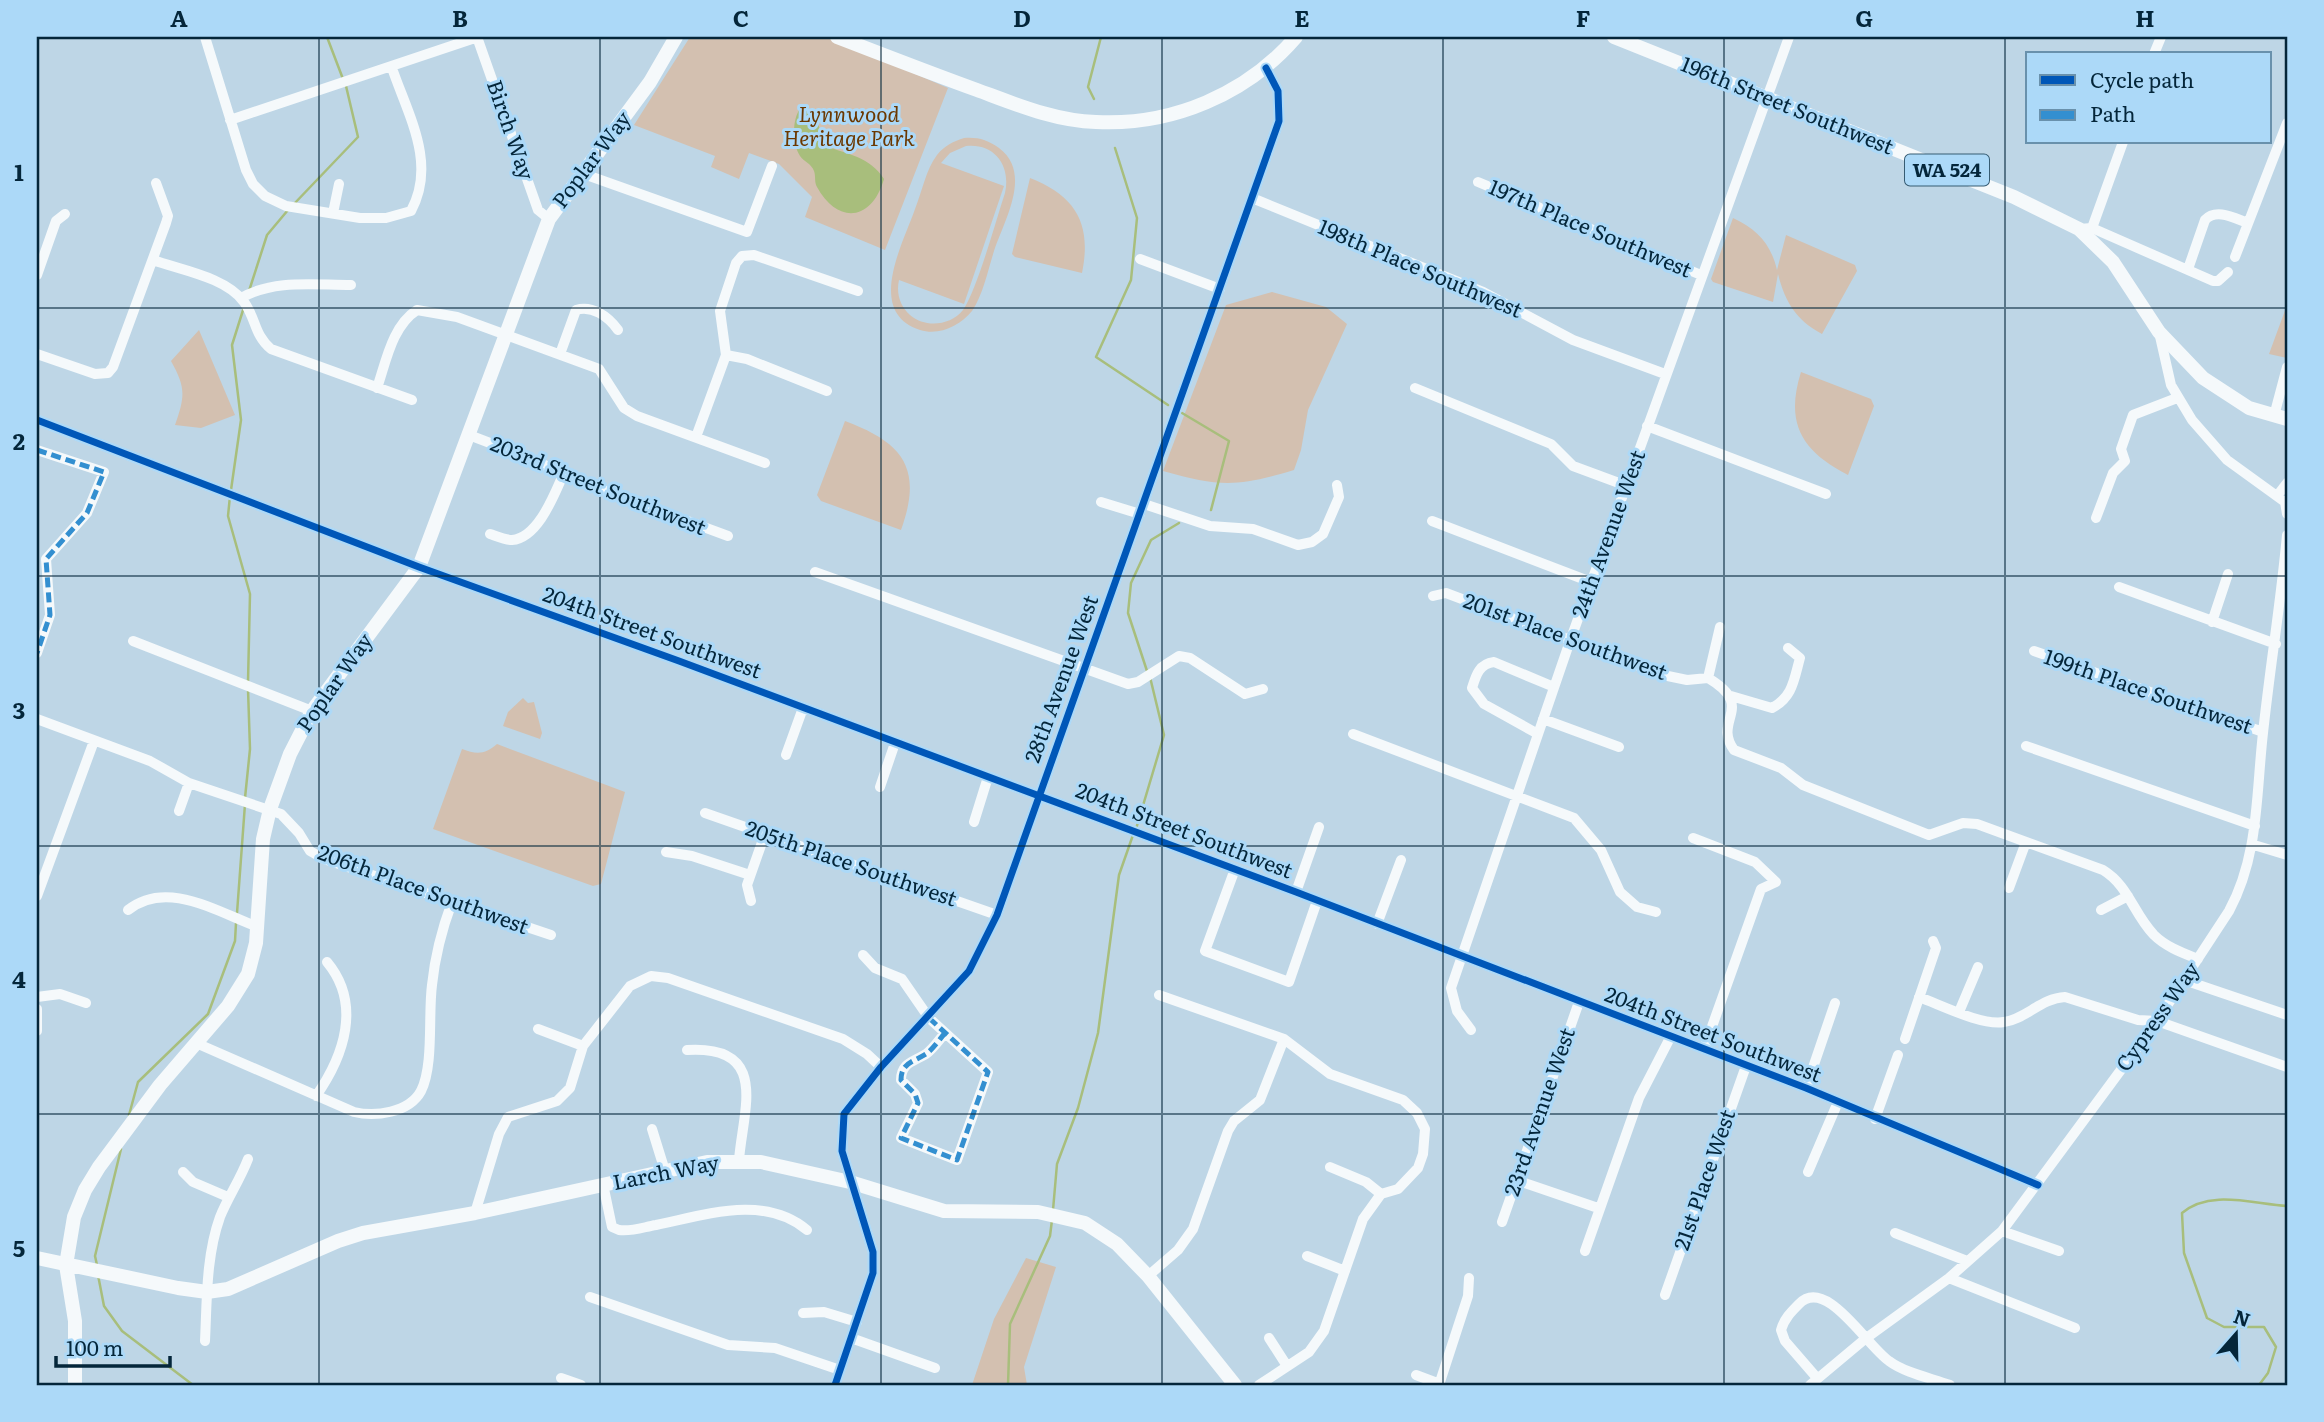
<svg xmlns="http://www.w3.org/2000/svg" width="2324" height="1422" viewBox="0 0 2324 1422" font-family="Literata,serif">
<rect width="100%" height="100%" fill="#bed6e6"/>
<!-- green -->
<path fill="#d3c0b0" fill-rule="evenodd" d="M690 37H829L948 88 885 250 805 217 812 197 779 164 749 153 739 179 711 167 715 156 634 125Z
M964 138C978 137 988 140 999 148 1033 173 1004 221 994 251 988 270 983 295 972 311 960 326 939 336 920 330 865 312 903 244 915 209 922 192 926 169 937 155 944 146 954 141 964 138ZM966 146C995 143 1011 166 1005 193 996 220 977 290 963 310 950 326 925 328 910 315 900 306 896 293 899 280L964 304 1004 186 941 163 950 153Z
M1030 178C1076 196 1092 224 1082 273L1015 257 1012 254Z
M1733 218C1757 229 1771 244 1777 270L1786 235 1855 265 1857 271 1822 334C1796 320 1785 302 1778 274L1773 302 1713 282 1711 279Z
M1272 292 1326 307 1347 324 1308 410 1301 450 1294 470C1237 487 1220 487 1163 471L1226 305Z
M2287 305V358L2269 354Z
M199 330 235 415 201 428 175 425C185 396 186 388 171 361Z
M1801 372 1871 399 1874 406 1848 475C1801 451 1785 423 1801 372Z
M845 421C904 443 923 469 901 530L821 501 817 495Z
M523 698 528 703 534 702 542 733 540 739 503 726 508 712Z
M497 744 625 792 601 884 593 886 433 829 462 749C477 755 486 754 497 744Z
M1026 1258 1056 1267 1024 1367 1027 1385H972L994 1319Z"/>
<!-- water -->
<path fill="#a8be7c" d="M800 109 815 114 825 146C848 154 870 157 884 179 872 221 838 225 817 187 814 182 816 176 814 171 811 163 804 162 800 156 792 144 792 119 800 109Z"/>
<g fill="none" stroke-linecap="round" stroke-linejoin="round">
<!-- stream -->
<path stroke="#a8be7c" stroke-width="2.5" d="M327 37 343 79
M1094 99 1088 87 1101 37
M1115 148 1137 218 1131 280 1096 357 1168 405
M293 205 358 137 346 86
M249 291 267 235 288 210
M1182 413 1229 441 1211 510
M231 490 241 420 232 345 244 307
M230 496 228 516 250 594 248 682
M1147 671 1128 613 1131 583 1151 540 1179 523
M245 798 250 749 248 689
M1136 829 1164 735 1150 677
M237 913 245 804
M129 1115 138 1082 208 1014 235 941 236 923
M1053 1210 1057 1164 1078 1108 1098 1033 1119 875 1133 835
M97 1265 95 1256 121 1149
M98 1275 104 1306 122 1331 193 1385
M1008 1385 1010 1324 1050 1236 1052 1220
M2259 1385 2268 1373 2276 1347 2264 1327H2224L2207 1318 2184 1253 2182 1213C2210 1189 2253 1204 2287 1206"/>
<!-- minor -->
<path stroke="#f5f9fb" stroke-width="10" d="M205 37 246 170 253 184 265 196 286 206 360 218H386L411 211C437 163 408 115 392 68
M477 37 538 210 549 219
M2154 54 2161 37
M230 120 478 37
M581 173 747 232 772 166
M1478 182 1701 275
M1252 198 1483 292 1573 340 1665 374
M333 213 339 184
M2092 228 2123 142
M2079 229 2092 228 2213 281H2218L2228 272
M2235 257 2287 123
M1140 259 1220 289
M153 260C180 270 226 277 244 302 256 318 254 335 271 349L412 400
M2188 269 2205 220C2216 208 2234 218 2248 223
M37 275 56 221 65 214
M241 298C274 279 314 285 351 285
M2159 332 2171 385 2192 420 2227 460 2285 502 2287 514
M37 354 95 374 108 373 113 367 166 223 168 216 156 183
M560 354 576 310C592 305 608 316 618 330
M726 355 747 359 827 391
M377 388C386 362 392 326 417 310L457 317 599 369 624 408 637 416 765 463
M1415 388 1551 444 1573 466 1627 486
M2274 416 2287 367
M37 420 419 567 679 661 1296 892 1806 1088 2038 1185
M1647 426 1826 494
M469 435 537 461 563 475 728 536
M696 437 726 355 720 311 736 263 742 256 754 255 858 291
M37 450 104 472 87 513 46 559 50 615 37 653
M2277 496 2287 483
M1101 502 1140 514
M1144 504 1210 526 1253 529 1298 545 1312 542 1323 534 1339 497 1337 485
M2096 518 2113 473 2125 461 2121 449 2133 415 2177 398
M1432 521 1591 582
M490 534C496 536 505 540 512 540 538 538 554 495 563 475
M815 572 1128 684 1138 682 1179 656 1190 658 1245 694 1263 689
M2119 587 2276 644
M1433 596 1446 593 1663 675 1687 680 1708 678C1757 707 1712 720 1734 750L1781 768 1803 785 1929 835 1963 823 1977 824 2103 870C2129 886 2133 913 2154 935 2166 947 2183 953 2198 959
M2212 622 2228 574
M133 641 312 711
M2034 651 2263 732
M1708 678 1720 627
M1731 696 1772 708C1793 697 1794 679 1800 658L1788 648
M37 719 150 761 189 783 281 814 299 833 310 851 324 859 551 935
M1543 719 1619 747
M1353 734 1574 818 1601 850 1620 892 1637 907 1656 912
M1538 734 1484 704 1472 688C1476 675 1479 664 1494 662L1554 687
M2026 746 2255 826
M786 755 803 708
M880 787 895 743
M179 811 189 783
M705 813 997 915
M974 822 988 777
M1693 838 1755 862 1776 882 1761 889 1704 1049
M2254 845 2287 855
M666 852 692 856 750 875
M1235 869 1205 951 1289 982 1317 901
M2009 888 2026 842
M1296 892 1319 827
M37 896 94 741
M751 901 747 885 765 834
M128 910C167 879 217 912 258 927
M2101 910 2128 896
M1377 924 1401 860
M863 955 875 968 902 979 929 1018 988 1072 957 1160 901 1138 918 1103 915 1094 901 1080C901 1063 913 1062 926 1054 933 1049 939 1040 945 1033
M2184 980 2287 1015
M1159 995 1284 1039 1330 1074 1403 1100 1417 1113 1425 1129 1423 1154 1418 1168 1398 1189 1381 1194 1363 1219 1324 1331 1309 1352 1259 1385
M37 997 60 994 86 1003
M1919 997C1941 1005 1982 1026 2004 1022 2026 1019 2041 998 2065 997L2138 1020 2157 1021 2287 1067
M37 1009V1031
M1959 1012 1978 967
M538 1029 583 1046
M1471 1030 1457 1011 1451 988 1570 641 1789 37
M1905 1039 1936 948 1933 941
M196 1043 354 1112C375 1117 409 1113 421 1091 434 1065 428 1015 432 985 435 956 442 929 452 902
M687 1050C770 1045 743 1109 739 1160
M1806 1088 1835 1003
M316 1096C344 1056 362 1004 327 962
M1875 1119 1898 1055
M652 1129 665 1171
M1330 1167 1366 1182 1381 1194
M183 1172 193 1182 228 1197
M1808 1172 1838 1102
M1516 1180 1598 1208
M603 1184 612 1227 619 1230C631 1232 644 1227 656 1225 705 1215 764 1194 807 1230
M475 1213 499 1134 508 1117 557 1101 570 1088 583 1046 630 986 651 976 668 978 843 1039 867 1054 881 1067
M1502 1222 1579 1002
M2002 1231 2059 1251
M1895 1233 1967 1261
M1585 1251 1639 1098 1671 1036
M1307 1256 1345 1271
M1148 1276 1178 1250 1193 1229 1228 1131 1234 1121 1260 1100 1284 1039
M1949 1278 2075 1328
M1665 1295 1746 1066
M590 1297 728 1345 775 1348 840 1370
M803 1313 824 1312 857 1322
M851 1338 935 1368
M1269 1338 1287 1366
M205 1341C207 1300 206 1256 220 1217 228 1197 240 1180 248 1159
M1416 1375 1440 1384
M561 1378 581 1385
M1817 1378 1785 1341 1781 1330C1784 1319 1791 1312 1799 1304 1826 1276 1866 1345 1889 1361 1905 1373 1931 1378 1950 1385
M835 1385 873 1273V1252L842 1151 844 1114 881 1067 969 971 997 915 1279 121 1278 91 1266 68
M1439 1385 1468 1296 1469 1278
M1810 1385 1865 1339 1949 1278 2002 1231 2157 1021 2229 911C2259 856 2256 794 2263 733 2270 667 2281 601 2287 535"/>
<!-- major -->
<path stroke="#f5f9fb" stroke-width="14" d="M837 37C884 55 930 73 977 90 1015 104 1055 121 1096 122 1172 126 1247 94 1296 37
M1614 37 2014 197 2079 229 2113 262 2159 332 2203 378 2249 408 2287 419
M37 1258 178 1288 207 1292 228 1289 338 1241 363 1233 475 1213 707 1162H761L850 1182 944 1211 1038 1212 1085 1223 1117 1244 1148 1276 1235 1385
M75 1385V1321L66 1265 74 1217 85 1190 99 1167 160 1085 228 1006 248 974 256 943 263 839 270 809 290 754 312 711 419 567 549 219 650 82 676 37"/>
<!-- quiet -->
<path stroke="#338fd0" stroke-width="5" stroke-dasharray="10 5" stroke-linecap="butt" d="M37 450 104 472 87 513 46 559 50 615 37 653
M929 1018 988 1072 957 1160 901 1138 918 1103 915 1094 901 1080C901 1063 913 1062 926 1054 933 1049 939 1040 945 1033"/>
<defs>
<path id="cycleway" d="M37 420 419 567 679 661 1296 892 1806 1088 2038 1185
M835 1385 873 1273V1252L842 1151 844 1114 881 1067 969 971 997 915 1279 121 1278 91 1266 68"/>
</defs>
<!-- cycleway casing -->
<use href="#cycleway" stroke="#acd9f8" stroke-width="11"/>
<!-- cycleway -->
<use href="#cycleway" stroke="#0057b8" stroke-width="7"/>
</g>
<!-- grid -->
<path fill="none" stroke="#04263a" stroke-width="2" stroke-opacity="0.55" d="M319 37V1385M600 37V1385M881 37V1385M1162 37V1385M1443 37V1385M1724 37V1385M2005 37V1385M37 308H2287M37 576H2287M37 846H2287M37 1114H2287"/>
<g text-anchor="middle" stroke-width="6" stroke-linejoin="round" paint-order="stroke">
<!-- shield labels -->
<rect fill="#acd9f8" stroke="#365c73" stroke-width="2" x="1905" y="154.5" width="84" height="31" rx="5"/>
<g font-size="19" font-weight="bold" fill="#04263a">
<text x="1947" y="177">WA 524</text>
</g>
<!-- street labels -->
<g font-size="21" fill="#04263a" stroke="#acd9f8">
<text transform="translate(1787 106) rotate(22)" y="7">196th Street Southwest</text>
<text transform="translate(510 130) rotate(71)" y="7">Birch Way</text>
<text transform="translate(592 160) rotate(-53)" y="7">Poplar Way</text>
<text transform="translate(1590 229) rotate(23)" y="7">197th Place Southwest</text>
<text transform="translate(1420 269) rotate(23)" y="7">198th Place Southwest</text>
<text transform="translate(598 486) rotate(22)" y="7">203rd Street Southwest</text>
<text transform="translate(1609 534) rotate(-70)" y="7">24th Avenue West</text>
<text transform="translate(652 633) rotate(20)" y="7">204th Street Southwest</text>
<text transform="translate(1565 637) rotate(20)" y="7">201st Place Southwest</text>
<text transform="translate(1062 679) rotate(-70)" y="7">28th Avenue West</text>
<text transform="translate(335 683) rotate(-55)" y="7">Poplar Way</text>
<text transform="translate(2148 692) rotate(19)" y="7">199th Place Southwest</text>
<text transform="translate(1184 831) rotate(21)" y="7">204th Street Southwest</text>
<text transform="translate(851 864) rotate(19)" y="7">205th Place Southwest</text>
<text transform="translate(423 890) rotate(20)" y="7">206th Place Southwest</text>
<text transform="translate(2158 1017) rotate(-55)" y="7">Cypress Way</text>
<text transform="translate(1713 1035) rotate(21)" y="7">204th Street Southwest</text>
<text transform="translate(1540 1112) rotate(-71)" y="7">23rd Avenue West</text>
<text transform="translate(666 1173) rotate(-11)" y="7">Larch Way</text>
<text transform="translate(1705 1180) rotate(-71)" y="7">21st Place West</text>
</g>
<!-- park labels -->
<g font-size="21" font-style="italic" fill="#6b3800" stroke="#acd9f8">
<text x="849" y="122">Lynnwood<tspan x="849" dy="24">Heritage Park</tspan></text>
</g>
</g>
<!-- border -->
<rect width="2324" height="1422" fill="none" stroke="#acd9f8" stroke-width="77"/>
<!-- legend -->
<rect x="2026" y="52" width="245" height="91" fill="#acd9f8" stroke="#6991ac" stroke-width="2"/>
<rect x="2040" y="75" width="35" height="10" fill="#0057b8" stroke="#6991ac" stroke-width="2"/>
<text x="2090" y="88" font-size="21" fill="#04263a">Cycle path</text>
<rect x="2040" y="110" width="35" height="10" fill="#338fd0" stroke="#6991ac" stroke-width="2"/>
<text x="2090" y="122" font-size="21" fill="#04263a">Path</text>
<!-- north arrow -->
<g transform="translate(2236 1334) rotate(20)" stroke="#acd9f8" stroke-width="5" paint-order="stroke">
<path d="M0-5L12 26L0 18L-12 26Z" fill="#04263a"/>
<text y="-10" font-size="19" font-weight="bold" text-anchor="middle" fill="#04263a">N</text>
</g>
<!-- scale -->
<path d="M56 1356v10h114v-10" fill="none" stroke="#04263a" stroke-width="3.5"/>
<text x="66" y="1356" font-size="21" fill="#04263a" stroke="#acd9f8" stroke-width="5" paint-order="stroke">100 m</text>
<rect x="38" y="38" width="2248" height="1346" fill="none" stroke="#04263a" stroke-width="2.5"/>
<g font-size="23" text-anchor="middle" font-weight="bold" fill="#04263a">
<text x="179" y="27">A</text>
<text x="460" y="27">B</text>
<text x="741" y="27">C</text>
<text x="1022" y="27">D</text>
<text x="1302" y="27">E</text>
<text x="1583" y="27">F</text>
<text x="1864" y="27">G</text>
<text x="2145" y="27">H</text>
<text x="19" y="181">1</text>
<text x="19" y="450">2</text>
<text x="19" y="719">3</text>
<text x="19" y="988">4</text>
<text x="19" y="1257">5</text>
</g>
</svg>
